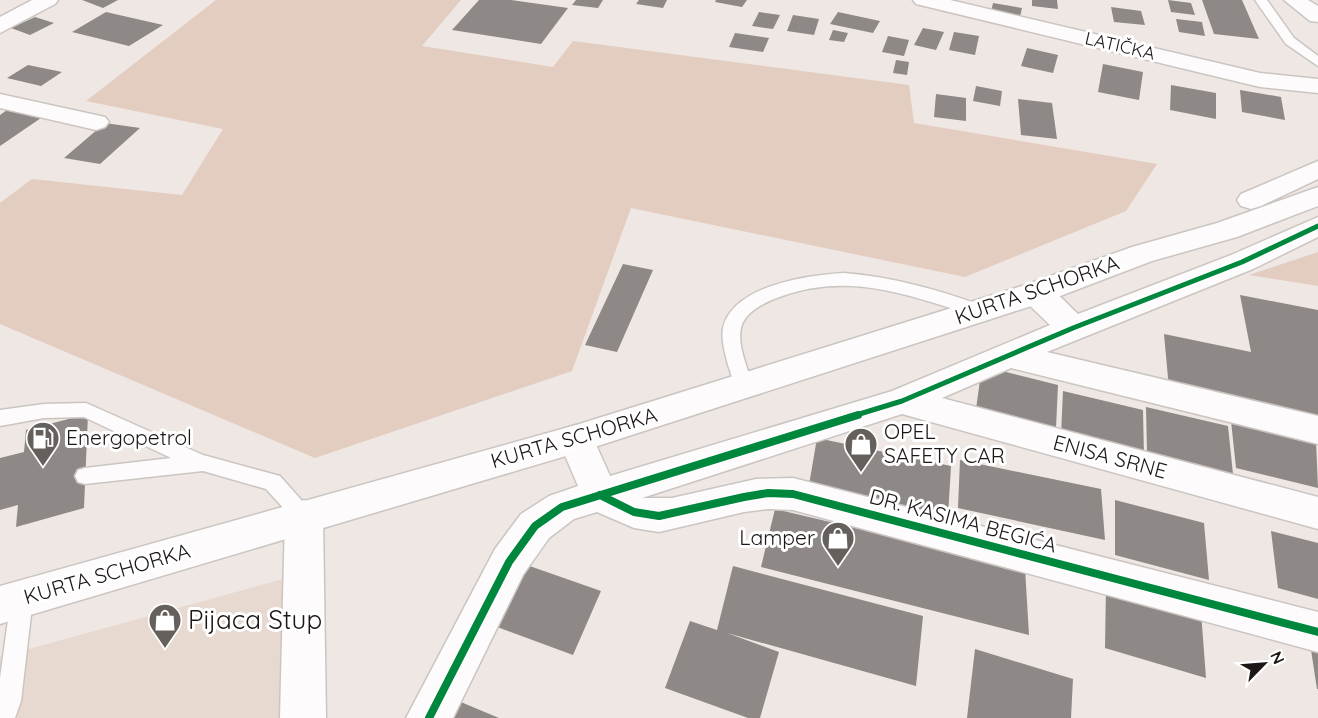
<svg xmlns="http://www.w3.org/2000/svg" width="1318" height="718" viewBox="0 0 1318 718" font-family="Quicksand,sans-serif">
<rect width="100%" height="100%" fill="#efe7e3"/>
<!-- built -->
<path fill="#e7d8d0" d="M301 574 299 718H0V657Z"/>
<!-- green -->
<path fill="#e3ccc0" d="M216 0H461L422 46 553 67 573 41 909 85 914 123 1157 164 1126 211 965 277 631 208 572 371 315 458 0 324V203L32 179 182 195 223 129 86 101Z
M1318 252V286L1249 275Z"/>
<!-- building -->
<path fill="#8e8886" d="M82 0H118L103 8Z
M479 0H511L568 8 541 44 452 30Z
M576 0H603L598 8 572 5Z
M639 0H667L663 8 636 4Z
M716 0H747L742 7 715 2Z
M1032 0H1057L1058 9 1032 6Z
M1168 0 1191 3 1195 15 1171 12Z
M1202 0H1242L1259 39 1214 34Z
M993 3 1022 8 1020 17 991 12Z
M1111 7 1141 11 1145 25 1114 22Z
M106 12 163 25 129 46 72 32Z
M759 12 780 15 773 29 752 26Z
M838 12 880 21 873 33 830 24Z
M793 15 819 19 814 35 787 31Z
M35 17 54 23 30 35 11 28Z
M1176 19 1202 22 1205 36 1179 32Z
M923 28 944 32 936 50 914 45Z
M833 30 848 33 844 42 829 40Z
M954 32 979 36 975 55 949 50Z
M735 33 769 38 763 52 729 47Z
M888 36 909 40 904 56 882 52Z
M1027 48 1058 55 1053 73 1021 66Z
M896 60 909 62 907 75 893 73Z
M1103 64 1143 72 1139 100 1098 92Z
M28 65 62 72 41 86 7 78Z
M1171 85 1216 93V119L1170 110Z
M976 86 1002 91 1000 106 973 101Z
M1240 90 1281 97 1285 120 1242 112Z
M936 94 966 98V121L934 117Z
M1018 99 1052 103 1057 139 1021 135Z
M7 110 41 118 0 146V115Z
M105 123 140 128 100 164 64 158Z
M623 264 653 270 617 352 585 345Z
M1240 295 1318 310V422L1169 389 1164 334 1251 352Z
M982 366 1058 385 1056 428 976 409Z
M1063 391 1143 410 1144 456 1061 435Z
M1146 407 1228 426 1233 474 1147 453Z
M88 414 84 508 16 527 18 505 0 510V458L24 452 26 430Z
M1231 421 1316 441 1318 488 1236 468Z
M817 438 951 466 948 516 809 485Z
M960 460 1101 489 1105 540 958 508Z
M1115 500 1204 523 1209 580 1115 555Z
M775 509 1025 568 1029 635 761 567Z
M1271 531 1318 543V599L1278 588Z
M521 563 601 591 573 655 489 624Z
M733 566 923 616 916 686 727 633 779 652 760 718H748L665 688 690 621 717 630Z
M1106 585 1201 612 1206 678 1105 648Z
M975 649 1073 679 1071 718H967Z
M1311 650 1318 652V689H1317Z
M456 700 499 718H447Z"/>
<g fill="none" stroke-linecap="round" stroke-linejoin="round">
<defs>
<path id="service" d="M1255 0H1267L1294 38 1318 56V66L1286 44Z
M844 273C894 277 939 290 986 307L989 311 986 315 980 317C909 296 849 269 774 299 762 304 744 313 741 328 737 346 748 369 753 386L751 391 744 393 737 391C733 383 731 373 728 365 725 353 721 340 723 328 733 285 809 275 844 273Z
M86 403 203 455 280 476 311 511 314 517 311 523 304 526 297 523 266 489 203 471 85 484 78 482 75 476 78 470 85 468 171 458 84 417 44 418 0 426V410L44 404Z
M22 588 30 591 33 598 21 701 15 718H0V678L11 598 14 591Z"/>
<path id="minor" d="M32 0H58L55 4 0 33V17Z
M913 0H950L1260 73 1318 79V93L1260 87 916 4Z
M0 94 105 117 109 122 105 127 96 130 0 108Z
M1318 217V237L1253 269 1047 352 1318 416V444L1011 368 942 398 1318 497V529L902 414 642 498H672L756 479 793 478 1318 612V652L793 510 768 509 744 512 659 532 634 528 597 512 574 519 549 538 523 575 453 718H406L495 549 521 514 549 496 578 486 558 439 563 429 576 425 589 429 610 476 892 391 1050 325 1025 301 1021 293 1025 285C1048 279 1062 299 1078 314L1231 255Z
M304 500 318 505 323 517 326 718H280L285 517 290 505Z"/>
<path id="primary" d="M1284 0H1308L1318 6V22L1310 21Z
M1318 161V179L1261 206 1251 209 1241 206 1237 200 1241 194Z
M1318 187V206L1237 237 1152 261 1047 301 576 453 0 624V586L576 425 1025 285 1132 247 1217 223Z"/>
</defs>
<!-- service casing -->
<use href="#service" stroke="#cbc5c2" stroke-width="3"/>
<!-- minor casing -->
<use href="#minor" stroke="#cbc5c2" stroke-width="3"/>
<!-- primary casing -->
<use href="#primary" stroke="#cbc5c2" stroke-width="3"/>
<!-- service -->
<use href="#service" fill="#fdfbfb" fill-rule="evenodd"/>
<!-- minor -->
<use href="#minor" fill="#fdfbfb" fill-rule="evenodd"/>
<!-- primary -->
<use href="#primary" fill="#fdfbfb" fill-rule="evenodd"/>
<defs>
<path id="cycleway-far1" d="M853 416 902 401 1073 328 1242 262 1318 226"/>
<path id="cycleway" d="M600 495 634 512 659 516 744 497 768 493 793 494 1318 632
M429 718 509 562 535 526 562 507 858 415"/>
</defs>
<!-- cycleway-far1 casing -->
<use href="#cycleway-far1" stroke="#fff" stroke-width="9"/>
<!-- cycleway casing -->
<use href="#cycleway" stroke="#fff" stroke-width="11"/>
<!-- cycleway-far1 -->
<use href="#cycleway-far1" stroke="#00873e" stroke-width="5"/>
<!-- cycleway -->
<use href="#cycleway" stroke="#00873e" stroke-width="8"/>
</g>
<!-- icons -->
<defs>
<symbol id="fuel-pin" viewBox="-11 -11 22 30"><path d="M0 17L-7.5 6A9.5 9.5 0 1 1 7.5 6Z" fill="#66605d" stroke="#fff"/><path d="M-5.5-6h7V0h2V4h1.3V-2.5L3-4.5l.8-.8L6-3V5H2.5V1h-1V6h-7ZM-4.2-4.7v3.2H.2V-4.7Z" fill="#fff"/></symbol>
<symbol id="shop-pin" viewBox="-11 -11 22 30"><path d="M0 17L-7.5 6A9.5 9.5 0 1 1 7.5 6Z" fill="#66605d" stroke="#fff"/><path d="M-5-2.5h2.3a2.7 3.5 0 0 1 5.4 0H5L5.5 6h-11ZM-1.5-2.5h3a1.5 2.3 0 0 0-3 0Z" fill="#fff"/></symbol>
</defs>
<g fill-rule="evenodd">
<use href="#fuel-pin" x="24" y="419" width="38" height="52"/>
<use href="#shop-pin" x="842" y="425" width="38" height="52"/>
<use href="#shop-pin" x="819" y="519" width="38" height="52"/>
<use href="#shop-pin" x="146" y="601" width="38" height="52"/>
</g>
<g text-anchor="middle" stroke-width="6" stroke-linejoin="round" paint-order="stroke">
<!-- far-street labels -->
<g font-size="18" fill="#1c1715" stroke="#fff">
<text transform="translate(1120 46) rotate(13)" y="6">LATIČKA</text>
</g>
<!-- street labels -->
<g font-size="21" fill="#1c1715" stroke="#fff">
<text transform="translate(1037 290) rotate(-19)" y="7">KURTA SCHORKA</text>
<text transform="translate(574 438) rotate(-16)" y="7">KURTA SCHORKA</text>
<text transform="translate(1110 457) rotate(15)" y="7">ENISA SRNE</text>
<text transform="translate(963 521) rotate(15)" y="7">DR. KASIMA BEGIĆA</text>
<text transform="translate(107 574) rotate(-16)" y="7">KURTA SCHORKA</text>
</g>
<!-- poi labels -->
<g font-size="21" fill="#1c1715" stroke="#fff" text-anchor="start">
<text x="884" y="439">OPEL<tspan x="884" dy="24">SAFETY CAR</tspan></text>
<text x="66" y="445">Energopetrol</text>
<text x="815" y="545" text-anchor="end">Lamper</text>
</g>
<!-- near-poi labels -->
<g font-size="26" fill="#1c1715" stroke="#fff" text-anchor="start">
<text x="188" y="629">Pijaca Stup</text>
</g>
</g>
<!-- north arrow -->
<g transform="translate(1264 664) rotate(65)" stroke="#ffffff" stroke-width="4.5" paint-order="stroke">
<path d="M0-4.5L10 22L0 15L-10 22Z" fill="#1c1715"/>
<text y="-9" font-size="16" font-weight="bold" text-anchor="middle" fill="#1c1715">N</text>
</g>
</svg>
